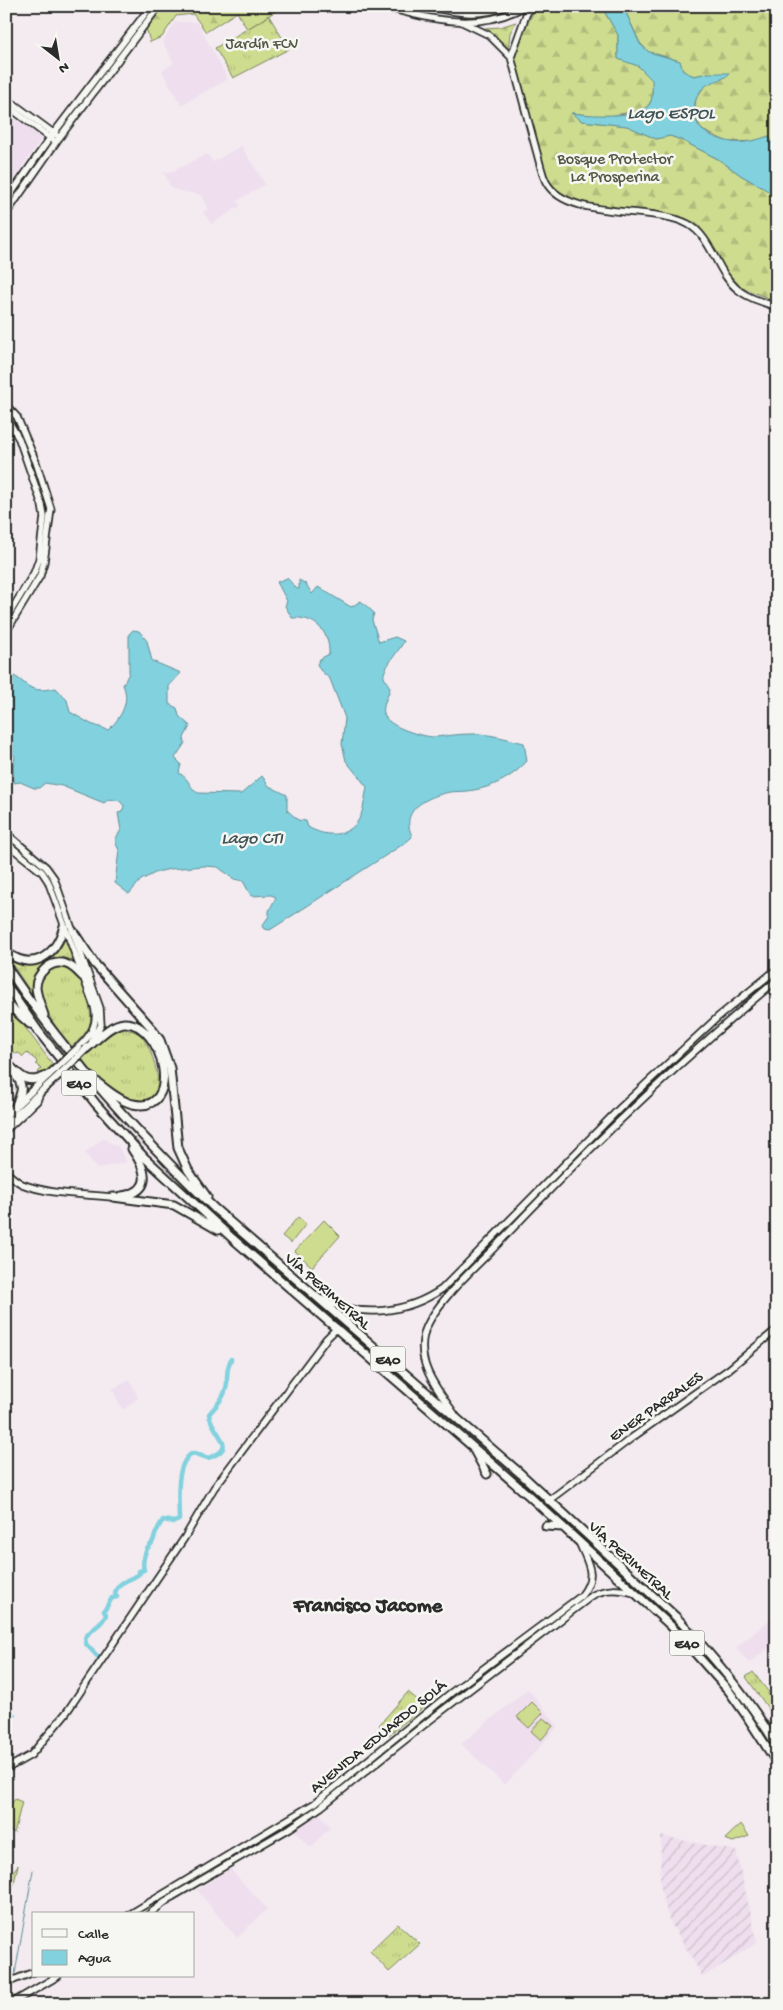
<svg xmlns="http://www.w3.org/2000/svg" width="783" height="2010" viewBox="0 0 783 2010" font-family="'Gochi Hand',sans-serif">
<defs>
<pattern id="industrial-furrows" width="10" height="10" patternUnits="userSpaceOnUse" patternTransform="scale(1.25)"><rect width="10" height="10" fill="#efdeee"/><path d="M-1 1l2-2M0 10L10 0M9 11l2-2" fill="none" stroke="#cdbfcc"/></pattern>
<pattern id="grass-tufts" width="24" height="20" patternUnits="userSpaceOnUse" patternTransform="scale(1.25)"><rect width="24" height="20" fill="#cedc8f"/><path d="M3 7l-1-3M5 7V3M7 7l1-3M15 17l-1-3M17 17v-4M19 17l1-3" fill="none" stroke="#b1bd7c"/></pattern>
<pattern id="forest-firs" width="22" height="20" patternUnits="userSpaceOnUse" patternTransform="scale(1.25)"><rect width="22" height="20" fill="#cedc8f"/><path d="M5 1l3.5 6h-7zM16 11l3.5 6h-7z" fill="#b1bd7c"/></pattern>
<pattern id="cemetery-stones" width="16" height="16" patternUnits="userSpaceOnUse" patternTransform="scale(1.25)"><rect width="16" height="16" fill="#cedc8f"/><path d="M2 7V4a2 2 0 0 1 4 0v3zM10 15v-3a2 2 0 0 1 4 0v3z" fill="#b1bd7c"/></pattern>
</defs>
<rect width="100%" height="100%" fill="#f3ebf0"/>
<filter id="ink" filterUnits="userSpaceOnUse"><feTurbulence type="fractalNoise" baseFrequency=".02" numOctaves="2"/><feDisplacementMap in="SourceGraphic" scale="10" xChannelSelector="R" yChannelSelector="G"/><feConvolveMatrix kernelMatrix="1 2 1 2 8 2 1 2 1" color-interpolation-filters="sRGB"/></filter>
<g filter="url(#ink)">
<!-- built -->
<path fill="#efdeee" d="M175 22H197L228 79 181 105 162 71 174 63 163 42Z
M6 112 42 138 6 189Z
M241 146 265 184 237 201 240 206 211 224 203 212 209 209 201 195 172 189 164 173 174 171 205 155H208L213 162Z
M104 1138 111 1144 118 1146 126 1162 97 1169 85 1153Z
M130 1380 138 1398 123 1410 112 1389Z
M773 1617 777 1622V1642L749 1663 736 1648Z
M528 1689 558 1726 505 1785 461 1744Z
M317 1814 321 1815 330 1827 312 1847 304 1842 294 1829Z
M230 1869 267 1909 237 1938 197 1890Z"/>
<!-- industrial -->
<path fill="url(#industrial-furrows)" d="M661 1836 736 1851 757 1941 755 1944 703 1977 669 1920 660 1885Z"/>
<!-- grass -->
<path fill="url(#grass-tufts)" stroke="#7c845d" d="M269 16 289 49 233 78 215 48Z
M66 937 78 967 60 962 37 976 36 1000 10 961C37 970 55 964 66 937Z
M54 967C60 967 68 968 73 972 83 978 93 1011 90 1023 88 1033 79 1040 71 1047 57 1029 18 981 54 967Z
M6 1007 15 1014 54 1066 42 1075 38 1072 41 1069 36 1064 37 1061 27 1053 23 1057 19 1053 16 1054 6 1046Z
M120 1029C126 1029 133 1030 139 1034 152 1045 159 1077 159 1093 153 1097 148 1102 141 1102 120 1104 93 1075 82 1059L104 1038Z
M753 1672 777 1703V1717L775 1718 746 1677Z
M408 1692 425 1706 389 1735 379 1725Z
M15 1799 22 1802 14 1833 6 1828V1811Z
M741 1824 749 1836 733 1842 725 1839Z
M18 1865 8 1910 6 1909V1881Z
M398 1924 420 1944 389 1972 370 1951Z"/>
<!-- forest -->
<path fill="url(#forest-firs)" stroke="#7c845d" d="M162 6H273L276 11 247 29 237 12 206 32 193 14 176 16 162 37 150 42 146 28Z
M539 6H601L618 35V58L638 66 653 80 652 99 648 106 642 110 604 117 572 113 582 121 628 126 656 139 670 136 681 140 718 159 742 176 777 195V302L741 287 728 273 697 223 655 211 616 209 572 202 546 184 527 113 515 58 525 29 533 13Z
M623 6H777V116H774L777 123V156L769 136 756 141 728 142 702 130 694 115 696 98 707 83 725 77 708 73 694 76 682 71 680 61 649 52 640 43Z"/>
<!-- cemetery -->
<path fill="url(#cemetery-stones)" stroke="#7c845d" d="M516 22 510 33 508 51 485 28 500 27Z"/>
<!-- pitch -->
<path fill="#cedc8f" stroke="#7c845d" d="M298 1217 306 1224 291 1243 282 1236Z
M324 1220 340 1236 312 1267 295 1251Z
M532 1702 543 1713 529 1728 517 1717Z
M543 1718 553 1726 541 1740 531 1731Z"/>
<!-- water -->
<path fill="#81d1de" stroke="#5f8f96" d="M601 6H623L640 44 649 52 680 61 683 71 694 76 708 73H730C718 85 706 78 697 97 692 107 694 122 702 130 707 134 720 140 727 141 740 145 757 140 769 136L777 156V196L742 176 718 159 681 140 670 136 656 139 627 126 582 121 571 113C587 115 635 119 648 106 654 100 652 88 652 80L638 66 618 59V35Z
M287 578 297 589H299V580L306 584 312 594 318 587 351 607 361 601 374 613 372 620 379 642 395 637 404 641C400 650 382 669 384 677 385 680 389 685 390 688 388 697 382 705 384 714 387 727 423 737 435 737 447 736 458 734 470 734 488 733 507 739 524 743L527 761C514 776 494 787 474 790 466 792 458 791 450 792 434 795 406 805 409 826 409 829 411 833 412 837L405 843 270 930 264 929 262 926 269 916V911L276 897 271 895 251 896 243 881 234 879 218 867 204 866 170 869 157 872 141 880 129 894 115 883 119 850 116 844V838L121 830 118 813 122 812 124 806 120 801 109 799 104 803 62 786 45 783 39 788H34L20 782 14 783 13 767 15 756 6 747V675C18 673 24 687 35 689 41 691 50 689 56 688L67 700 70 712 91 724 108 730C120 719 131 702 123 685L129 673V634L133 630 139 631 147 641 152 661 181 673 169 686V704L177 708 179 716 190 726 184 738 185 743 175 758 181 764 179 773C191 780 189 788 198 793L241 794 262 776 269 786 287 795V810L298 820 306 821 308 827C326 838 352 838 361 815 364 807 365 796 367 787L346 761 342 744 345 718 330 679 320 670 317 664 320 659 329 654C330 631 314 616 292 618L285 606 287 601 277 582Z"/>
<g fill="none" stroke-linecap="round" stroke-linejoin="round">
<!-- stream -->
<path stroke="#5f8f96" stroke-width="1" d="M6 1955 8 1956
M15 1974 33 1870"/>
<!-- canal -->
<path stroke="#81d1de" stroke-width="4.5" d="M98 1657 86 1644 85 1638C91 1628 102 1626 106 1615L104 1611 112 1598 117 1597 115 1593C118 1580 131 1581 140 1573L139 1571 144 1570C142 1564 144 1555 147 1549 148 1547 151 1545 152 1543 157 1532 155 1531 163 1520L174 1522 179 1520C179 1502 174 1462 193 1453L208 1458C241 1447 212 1435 209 1414 217 1405 226 1396 227 1383 227 1374 227 1368 231 1359
M6 1714 14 1715"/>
<defs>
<path id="secondary" d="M381 6C430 19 479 33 525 6
M426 6C453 12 480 18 506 6
M462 22 489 35 511 57 541 168C542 172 544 178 546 182 567 221 653 205 688 224 712 237 716 271 736 288 747 298 763 302 777 307
M511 57 526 15 531 6
M6 98 56 135
M6 105 53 140
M6 201 50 138 151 6
M6 214 59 138 159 6
M6 405 17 417 36 462 51 509 44 562 40 576 6 632
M6 417 19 439 42 505 44 517 39 559 34 573 6 619
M6 833 46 867 54 878 100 1008 101 1025 92 1041
M6 843 42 872 48 881 94 1006C99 1023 91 1035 79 1047
M6 1130 37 1101 40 1093
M6 1172C11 1176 16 1181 22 1184 50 1195 84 1194 113 1197
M322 1299C361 1319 407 1313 442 1289L621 1107 718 1017 777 969
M456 1416C439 1391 416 1366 424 1334 431 1307 473 1269 493 1249 582 1154 676 1064 777 980
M548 1501 633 1437 729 1369 777 1329
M6 1769 31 1755 66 1713 185 1537 214 1488 326 1339 337 1328
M130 1914 315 1803 452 1692 581 1596C598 1575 588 1564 579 1542
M149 1914 172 1897 290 1828 321 1807 430 1720 593 1595C607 1588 619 1589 634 1593
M6 1983 34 1972
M10 2004 58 1976"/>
<path id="primary" d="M6 1115 54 1070
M6 1124 59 1075"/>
<path id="highway" d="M73 931 95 964 149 1025 160 1040 170 1068 178 1148 188 1170 207 1197
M6 952C34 973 56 955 64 926
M6 966C66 1056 138 1134 215 1209L521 1474 676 1617C714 1657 749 1699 777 1746
M6 985 39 1032 96 1104 144 1157 232 1238 527 1494 671 1626 729 1691 746 1715 777 1763
M6 1003 30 1024
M44 1015C41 1006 37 997 36 988 36 973 51 959 66 964 73 966 77 971 82 976
M86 1049C97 1040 110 1024 124 1023 164 1022 184 1115 133 1104 120 1101 107 1090 97 1082
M6 1062C21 1077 27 1086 48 1075
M14 1074C26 1086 21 1094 15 1107
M122 1196C154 1191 146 1169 132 1149
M113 1197 174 1205 218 1230
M474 1450 487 1474
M546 1526 563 1527"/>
</defs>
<!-- secondary casing -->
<use href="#secondary" stroke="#2b2b2b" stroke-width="9"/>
<!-- primary casing -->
<use href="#primary" stroke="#2b2b2b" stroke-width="10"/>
<!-- highway casing -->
<use href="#highway" stroke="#2b2b2b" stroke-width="11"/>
<!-- secondary -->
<use href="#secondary" stroke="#f6f6f2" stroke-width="5.5"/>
<!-- primary -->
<use href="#primary" stroke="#f6f6f2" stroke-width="6"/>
<!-- highway -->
<use href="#highway" stroke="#f6f6f2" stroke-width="7"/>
<defs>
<path id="primary-bridge" d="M54 1070 79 1047
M59 1075 86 1049"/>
</defs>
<!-- primary-bridge casing -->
<use href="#primary-bridge" stroke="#2b2b2b" stroke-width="10" stroke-linecap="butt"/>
<!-- primary-bridge -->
<use href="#primary-bridge" stroke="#f6f6f2" stroke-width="6"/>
</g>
</g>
<g text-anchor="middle" stroke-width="5" stroke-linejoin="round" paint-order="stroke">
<!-- shield labels -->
<g fill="#f6f6f2" stroke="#686867" stroke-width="1">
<rect x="61.5" y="1070.5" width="35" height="25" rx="4"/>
<rect x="370.5" y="1346.5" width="35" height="25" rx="4"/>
<rect x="669.5" y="1630.5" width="35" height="25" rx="4"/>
</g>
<g font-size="15" font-weight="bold" fill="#2b2b2b">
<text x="79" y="1088">E40</text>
<text x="388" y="1364">E40</text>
<text x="687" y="1648">E40</text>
</g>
<!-- park labels -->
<g font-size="16" fill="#545744" stroke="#f6f6f2">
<text x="262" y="48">Jardín FCV</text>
<text x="615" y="163">Bosque Protector<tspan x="615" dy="18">La Prosperina</tspan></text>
</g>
<!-- street labels -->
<g font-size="16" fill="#2b2b2b" stroke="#f6f6f2">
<text transform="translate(329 1290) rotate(41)" y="6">VÍA PERIMETRAL</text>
<text transform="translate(655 1405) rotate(-35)" y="6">ENER PARRALES</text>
<text transform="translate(632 1559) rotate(42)" y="6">VÍA PERIMETRAL</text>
<text transform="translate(377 1735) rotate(-39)" y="6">AVENIDA EDUARDO SOLÁ</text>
</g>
<!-- water labels -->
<g font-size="18" font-style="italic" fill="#405458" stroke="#f6f6f2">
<text x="671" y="118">Lago ESPOL</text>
<text x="252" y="843">Lago CTI</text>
</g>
<!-- district labels -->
<g font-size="21" font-weight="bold" fill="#2b2b2b" stroke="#f6f6f2">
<text x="368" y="1611">Francisco Jacome</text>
</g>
</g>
<!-- margin -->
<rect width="783" height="2010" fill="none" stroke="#f6f6f2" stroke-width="25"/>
<rect x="12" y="12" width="758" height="1985" fill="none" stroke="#2b2b2b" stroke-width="2" filter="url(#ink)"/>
<!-- legend -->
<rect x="32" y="1912" width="162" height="65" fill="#f6f6f2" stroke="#a5a5a2"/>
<rect x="42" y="1929" width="25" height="8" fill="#f6f6f2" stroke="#a5a5a2"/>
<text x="78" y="1938" font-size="15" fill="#2b2b2b">Calle</text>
<rect x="42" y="1950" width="25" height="15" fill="#81d1de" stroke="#a5a5a2"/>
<text x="78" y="1962" font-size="15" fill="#2b2b2b">Agua</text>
<!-- north arrow -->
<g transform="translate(58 58) rotate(149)" stroke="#f6f6f2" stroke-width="4" paint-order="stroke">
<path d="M0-4L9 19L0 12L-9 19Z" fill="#2b2b2b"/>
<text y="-8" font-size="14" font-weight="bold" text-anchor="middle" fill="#2b2b2b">N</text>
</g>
</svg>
